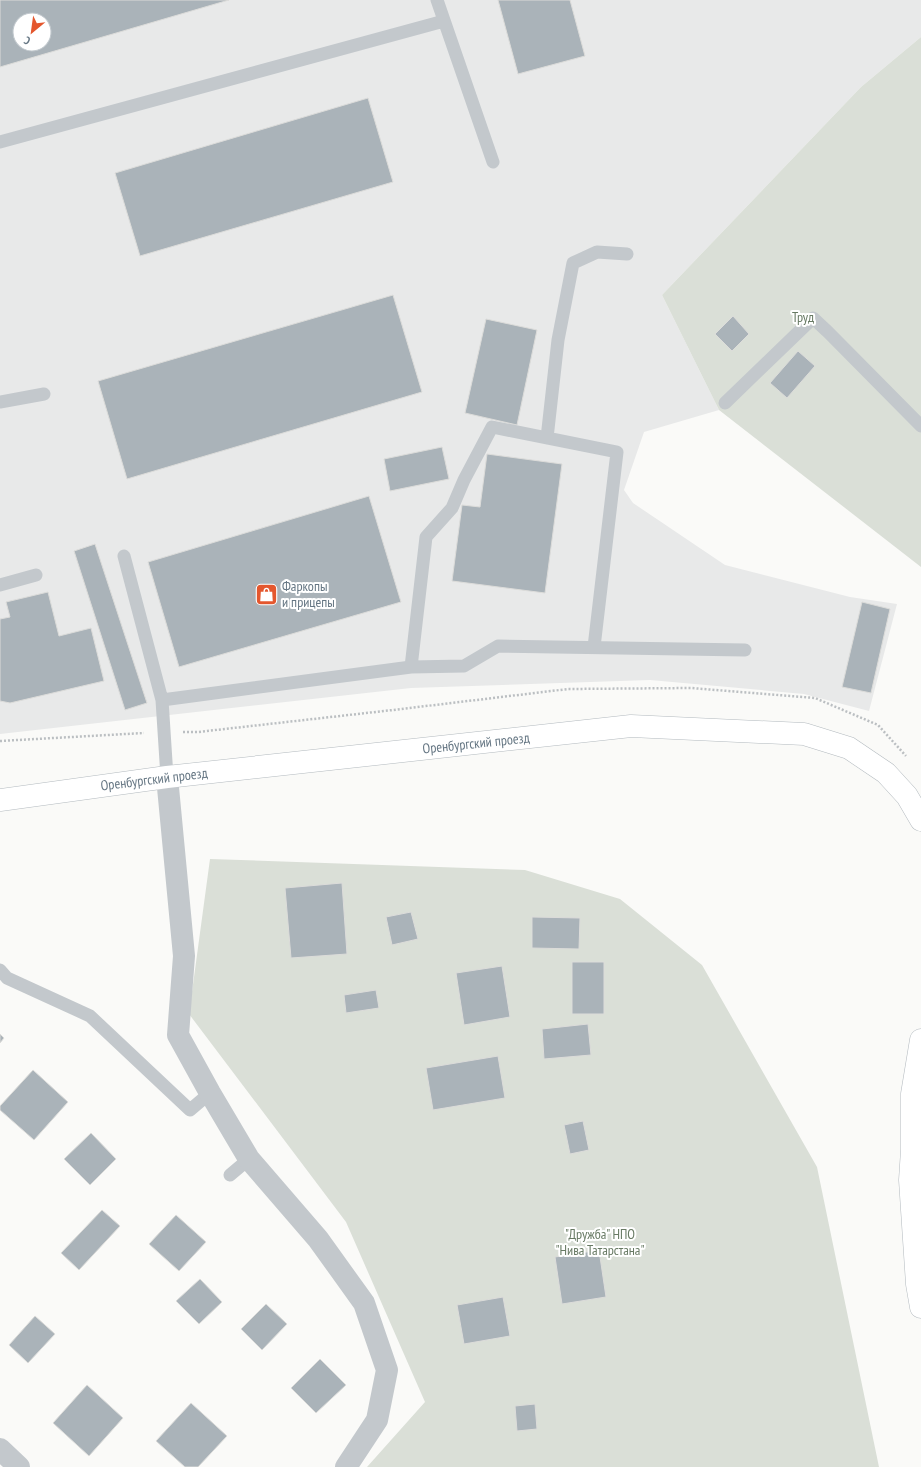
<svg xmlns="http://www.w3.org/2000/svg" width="921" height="1467" viewBox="0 0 921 1467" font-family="'PT Sans Narrow',sans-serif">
<rect width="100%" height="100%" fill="#fafaf8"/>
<!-- built -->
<path fill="#e8e9e9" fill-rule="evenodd" d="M0 0H921V37L861 87 662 295 719 410 644 432 624 490 633 503 725 565 850 597 897 604 869 711 804 694 650 680 411 688 0 734ZM20 20H44V44H20Z"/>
<!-- green -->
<path fill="#dadfd7" d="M921 37V567L719 410 662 295 861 87Z
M210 859 525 870 620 899 702 965 817 1167 879 1467H367L425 1402 346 1222 189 1014Z"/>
<!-- building -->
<path fill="#aab3b9" stroke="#dcdcda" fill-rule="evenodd" d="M0 0H229L0 67ZM20 20H44V44H20Z
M498 0H570L585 56 518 74Z
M368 98 393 182 140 256 115 173Z
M393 295 422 392 127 479 98 381Z
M733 316 749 334 732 351 715 334Z
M486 319 537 330 517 425 465 413Z
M798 351 815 366 787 398 770 383Z
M442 447 449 479 390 491 384 459Z
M487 454 562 464 545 593 452 581 462 505 480 507Z
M369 496 401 602 179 667 148 562Z
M95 544 147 703 125 710 74 551Z
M48 592 59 636 91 628 104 681 10 703 0 701V619L10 617 6 602Z
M862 602 890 609 871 693 842 687Z
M342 883 347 954 291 958 285 888Z
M411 912 418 939 392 945 386 917Z
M532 917 580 918 579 949 532 948Z
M572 962H604V1014H572Z
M502 966 510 1017 464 1025 456 973Z
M376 990 379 1008 346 1013 344 995Z
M588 1024 591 1055 544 1059 542 1029Z
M0 1034 4 1038 0 1043Z
M498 1056 505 1098 433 1110 426 1068Z
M33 1070 68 1102 34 1140 0 1110V1106Z
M583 1121 589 1150 570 1154 564 1125Z
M91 1133 116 1159 90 1185 64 1159Z
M102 1210 120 1226 79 1270 61 1253Z
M176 1215 206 1242 179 1271 149 1244Z
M599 1250 606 1297 562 1304 555 1257Z
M200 1279 222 1302 199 1324 176 1301Z
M503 1297 510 1336 464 1344 457 1305Z
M266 1304 287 1324 262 1350 241 1329Z
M35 1316 55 1334 28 1363 9 1345Z
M320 1359 346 1385 316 1413 291 1388Z
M87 1385 123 1418 89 1456 53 1423Z
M191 1403 227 1436 198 1467H185L156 1441Z
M535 1404 537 1429 517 1431 515 1406Z"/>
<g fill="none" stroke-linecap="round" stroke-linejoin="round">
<defs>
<path id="secondary" d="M0 800 167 777 631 726 804 734 849 748 886 773 907 796 921 820
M921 1040 912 1094V1150L910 1180 917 1284 921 1307"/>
</defs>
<!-- secondary casing -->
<use href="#secondary" stroke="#b3babf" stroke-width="23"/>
<!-- path -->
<path stroke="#bbbfc2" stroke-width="2.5" stroke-dasharray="2 2" stroke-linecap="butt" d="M183 732H198L393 710 568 689 691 688 815 698 878 725 906 756
M0 741 144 733"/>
<!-- lane -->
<path stroke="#c3c8cc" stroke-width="13" d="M437 0 493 162
M0 142 444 21
M0 402 44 394
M725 403 813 318 828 332 921 426
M547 438 558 340 573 263 597 252 627 254
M124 556 162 700 167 777
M0 585 36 575
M411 667 464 666 498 646 745 650
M162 700 411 667 426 537 452 508 464 480 492 427 617 452 594 647
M0 970 7 978 90 1016 190 1110 210 1093
M230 1175 249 1159"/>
<!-- street -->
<path stroke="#c3c8cc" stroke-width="22" d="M167 777 184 956 178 1035 210 1093 249 1159 318 1239 364 1303 387 1370 377 1420 346 1467
M0 1449 19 1467"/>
<!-- secondary -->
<use href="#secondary" stroke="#fff" stroke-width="22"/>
</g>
<!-- icons -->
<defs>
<symbol id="shop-square" viewBox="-11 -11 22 22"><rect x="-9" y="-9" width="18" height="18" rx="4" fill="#e4572e" stroke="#fff"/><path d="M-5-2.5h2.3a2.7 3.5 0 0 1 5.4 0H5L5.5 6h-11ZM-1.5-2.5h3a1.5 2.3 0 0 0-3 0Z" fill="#fff"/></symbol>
</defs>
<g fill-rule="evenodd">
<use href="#shop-square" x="254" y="582" width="25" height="25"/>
</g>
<g text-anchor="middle" stroke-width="4" stroke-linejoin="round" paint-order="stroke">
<!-- park labels -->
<g font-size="14" fill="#687a64" stroke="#fff">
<text x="803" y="322">Труд</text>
<text x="600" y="1239">"Дружба" НПО<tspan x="600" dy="16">"Нива Татарстана"</tspan></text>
</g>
<!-- poi labels -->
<g font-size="14" fill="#657683" stroke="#fff" text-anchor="start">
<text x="282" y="591">Фаркопы<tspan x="282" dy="16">и прицепы</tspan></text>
</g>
<!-- street labels -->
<g font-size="14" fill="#657683" stroke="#fff">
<text transform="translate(476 743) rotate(-6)" y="5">Оренбургский проезд</text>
<text transform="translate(154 779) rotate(-7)" y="5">Оренбургский проезд</text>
</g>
</g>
<!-- north arrow -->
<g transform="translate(32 32) rotate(209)"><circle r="19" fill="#ffffff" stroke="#c1c8cd"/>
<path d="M0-3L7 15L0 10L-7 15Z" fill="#e4572e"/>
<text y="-6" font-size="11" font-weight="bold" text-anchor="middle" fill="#657683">С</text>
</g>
</svg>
